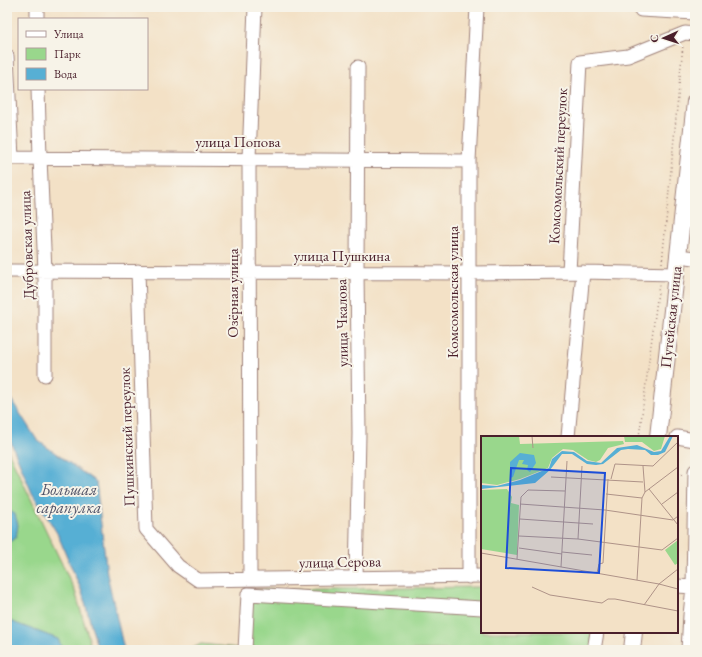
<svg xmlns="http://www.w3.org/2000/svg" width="702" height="657" viewBox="0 0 702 657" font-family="'EB Garamond',serif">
<rect width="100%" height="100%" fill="#f7f3e8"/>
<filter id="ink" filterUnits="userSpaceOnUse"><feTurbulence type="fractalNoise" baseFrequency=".025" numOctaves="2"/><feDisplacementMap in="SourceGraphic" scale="8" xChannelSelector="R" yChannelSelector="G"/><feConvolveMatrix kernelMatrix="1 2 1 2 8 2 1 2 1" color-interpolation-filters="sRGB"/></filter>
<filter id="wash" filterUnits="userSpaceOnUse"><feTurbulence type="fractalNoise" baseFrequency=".012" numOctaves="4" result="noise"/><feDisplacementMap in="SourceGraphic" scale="16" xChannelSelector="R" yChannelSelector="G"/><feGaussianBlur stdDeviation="0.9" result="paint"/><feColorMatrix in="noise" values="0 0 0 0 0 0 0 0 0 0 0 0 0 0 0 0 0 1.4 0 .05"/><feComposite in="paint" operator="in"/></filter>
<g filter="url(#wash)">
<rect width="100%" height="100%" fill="#f3e1c6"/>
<!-- green -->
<path fill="#99d78c" stroke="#727b5c" d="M7 449 75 591 92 650H7Z
M482 587V632H601L599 650H189L201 644 248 649 252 590Z"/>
<!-- water -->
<path fill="#57afd4" stroke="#506780" d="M7 393 37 440 96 482 107 574 124 650H98L82 592 57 533 32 493 7 433Z
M7 510 15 514 18 525 16 538 7 543Z
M10 621 58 639 63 650H7V622Z"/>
</g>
<g filter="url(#ink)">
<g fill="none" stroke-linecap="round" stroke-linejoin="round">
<defs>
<path id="minor" d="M37 7V19
M640 7 641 10 695 13
M7 56 12 158
M38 89 40 158 45 271V375
M7 158 469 161
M678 256 695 258
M7 271 469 273 583 272 676 274
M138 271 146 529 178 566 198 580 482 576
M569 272 580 62 628 56 685 33 695 34
M568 437 583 272
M677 437 695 440
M469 577V161L477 7
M356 578 359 434 357 272 358 67
M250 579 249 158 255 7
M677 586 693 587
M245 650 248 594 482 608
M594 650 597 632
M688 650 690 615 693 587 695 471"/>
<path id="major" d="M658 437 695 102
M632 650 634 632"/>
</defs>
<!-- minor casing -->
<use href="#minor" stroke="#9e8078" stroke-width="15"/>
<!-- major casing -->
<use href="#major" stroke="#9e8078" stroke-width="18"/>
<!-- path -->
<path stroke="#9e8078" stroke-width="1.5" stroke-dasharray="1 3" stroke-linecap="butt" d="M662 263 683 45
M639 437 659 284
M677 474 684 475"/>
<!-- minor -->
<use href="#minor" stroke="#fff" stroke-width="13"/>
<!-- major -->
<use href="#major" stroke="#fff" stroke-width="16"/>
</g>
</g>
<g text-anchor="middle" stroke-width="4" stroke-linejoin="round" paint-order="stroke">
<!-- street labels -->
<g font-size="15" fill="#4a1f2b" stroke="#f7f3e8">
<text x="238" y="147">улица Попова</text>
<text transform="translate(558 166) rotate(-87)" y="5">Комсомольский переулок</text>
<text transform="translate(27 245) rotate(-92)" y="5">Дубровская улица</text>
<text x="342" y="261">улица Пушкина</text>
<text transform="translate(453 292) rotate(-90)" y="5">Комсомольская улица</text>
<text transform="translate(233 293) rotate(-90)" y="5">Озёрная улица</text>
<text transform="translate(671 317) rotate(-84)" y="5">Путейская улица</text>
<text transform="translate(342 323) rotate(-91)" y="5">улица Чкалова</text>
<text transform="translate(127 437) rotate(-92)" y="5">Пушкинский переулок</text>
<text transform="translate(340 562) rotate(-1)" y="5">улица Серова</text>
</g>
<!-- water labels -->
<g font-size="16" font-style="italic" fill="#4f5166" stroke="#f7f3e8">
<text x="69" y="495">Большая<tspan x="69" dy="18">сарапулка</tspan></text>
</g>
</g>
<!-- overview -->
<g transform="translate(481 436)">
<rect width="197" height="197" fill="#f3e1c6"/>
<path d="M0 0H38L39 8 142 5 143 8 127 12 119 24 115 26 107 24 92 14 82 13 71 22 67 32 39 43 16 49 0 47ZM143 0H184L180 13 173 15 161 6H144ZM26 53 31 61 30 67 38 69 36 119 0 113V54ZM197 104V127L194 129 184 114Z" fill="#99d78c"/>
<path d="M189 0H192L184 16 177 19H170L164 14 147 13 140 14 122 28 115 29 106 28 91 18H81L69 34 54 47 0 53V49L16 50 39 44 68 32 71 23 81 15 93 16 106 25 120 27 136 12 156 9 173 16 180 15ZM39 17 53 19 55 27 49 36 46 34 47 29 41 28 43 24H38L32 41 29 42V26Z" fill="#57afd4"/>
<path fill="none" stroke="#af9388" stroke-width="1" d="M51 0 52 12M162 30 164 56M70 41 162 46M130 43 134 28 172 30 197 6M168 53 197 89M125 58 161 62M39 68 124 74 192 84 197 80M181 68 197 56M39 83 112 88M38 100 97 103 181 114 197 102M97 103 101 30M38 112 81 118M81 116 111 119M0 117 178 148 197 133M36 123 40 61 47 54 84 55M80 131 86 25M116 137 118 128 122 127 127 43M156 144 161 62 164 56 197 31M51 151 69 159 121 167 127 163H134L197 175M163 169 178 148 197 153"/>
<path fill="#1d4ed8" fill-opacity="0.15" stroke="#1d4ed8" stroke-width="2" d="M30 32 124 37 118 137 25 132Z"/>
<rect width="197" height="197" fill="none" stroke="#4a1f2b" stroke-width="2"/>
</g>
<!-- margin -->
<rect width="702" height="657" fill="none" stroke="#f7f3e8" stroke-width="24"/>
<!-- legend -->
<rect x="18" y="18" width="130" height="72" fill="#f7f3e8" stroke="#b29e9c"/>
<rect x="26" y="31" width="20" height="6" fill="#ffffff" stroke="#b29e9c"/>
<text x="54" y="38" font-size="12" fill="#4a1f2b">Улица</text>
<rect x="26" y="48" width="20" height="12" fill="#99d78c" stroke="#b29e9c"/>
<text x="54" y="58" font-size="12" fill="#4a1f2b">Парк</text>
<rect x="26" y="68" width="20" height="12" fill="#57afd4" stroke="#b29e9c"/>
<text x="54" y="78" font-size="12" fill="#4a1f2b">Вода</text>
<!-- north arrow -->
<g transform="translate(664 38) rotate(267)" stroke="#f7f3e8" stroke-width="3" paint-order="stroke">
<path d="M0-3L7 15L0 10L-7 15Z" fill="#4a1f2b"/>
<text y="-6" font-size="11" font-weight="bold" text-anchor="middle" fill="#4a1f2b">С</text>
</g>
</svg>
